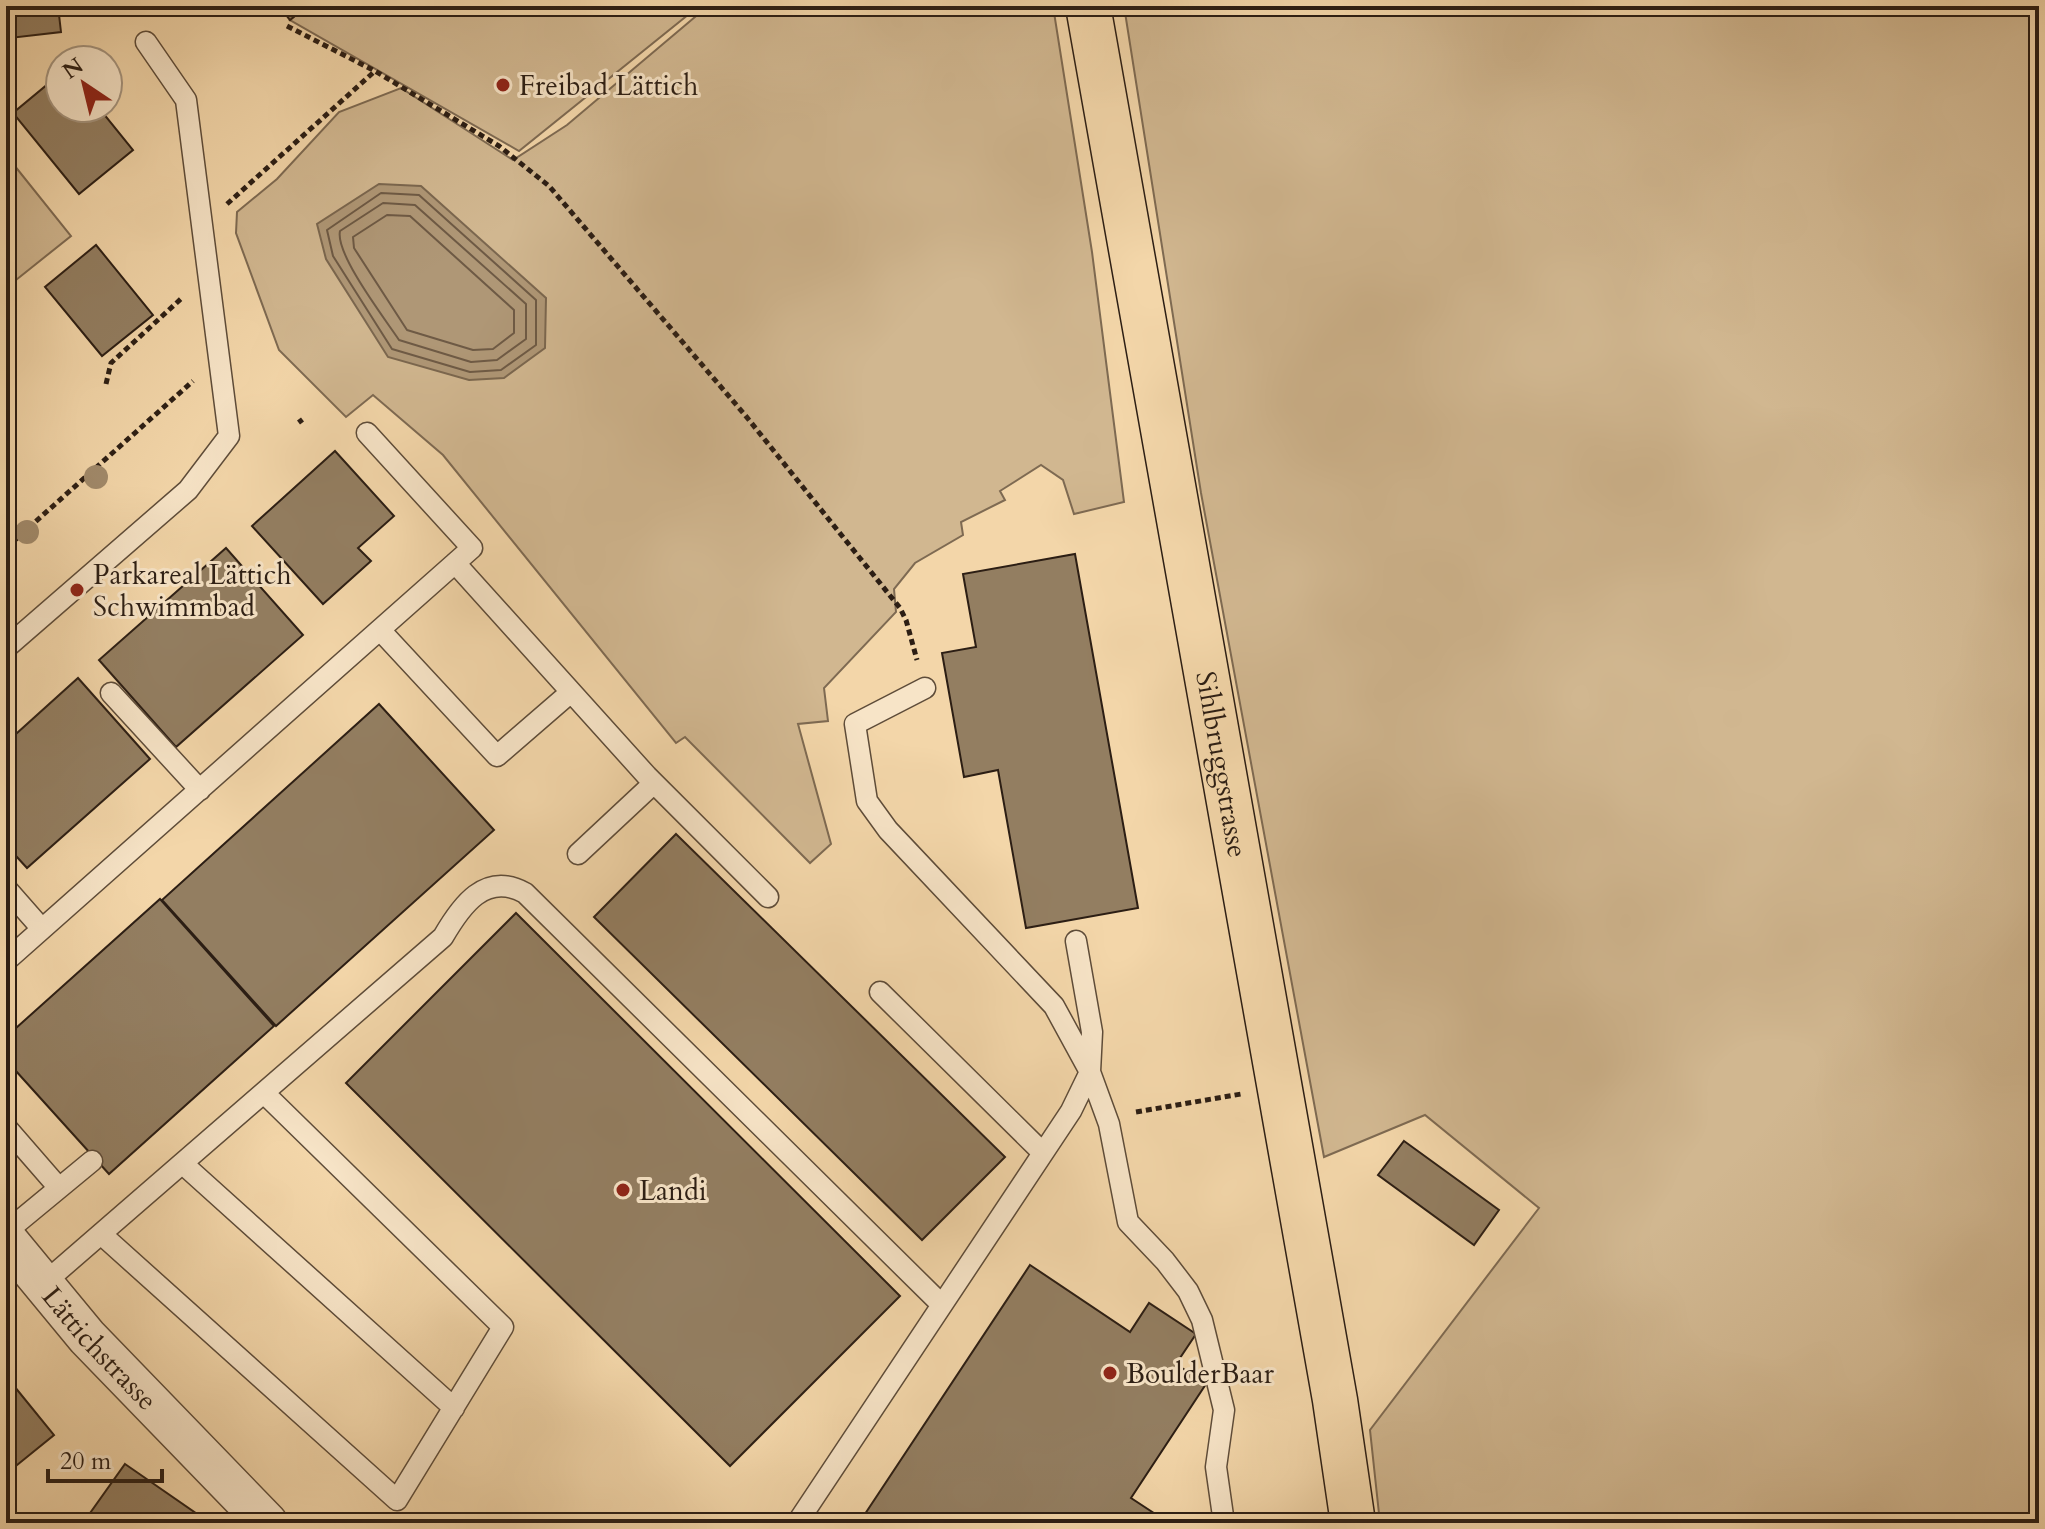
<svg xmlns="http://www.w3.org/2000/svg" width="2045" height="1529" viewBox="0 0 2045 1529" font-family="Cardo,serif">
<rect width="100%" height="100%" fill="#f3d6a9"/>
<filter id="stains"><feTurbulence type="fractalNoise" baseFrequency=".0025" numOctaves="4"/><feColorMatrix values="0 0 0 0 .2 0 0 0 0 .09 0 0 0 0 .02 0 0 0 .5 -.17"/></filter>
<radialGradient id="worn" r=".72"><stop offset=".6" stop-color="#630" stop-opacity="0"/><stop offset="1" stop-color="#630" stop-opacity=".3"/></radialGradient>
<!-- green -->
<path fill="#d1b790" stroke="#7e6a52" stroke-width="2" d="M307 6H699L519 151 290 20Z
M708 6H1053L1092 252 1124 502 1074 514 1063 480 1041 465 1000 491 1005 500 961 522 963 535 915 563 894 589 896 612 824 688 828 721 798 724 831 844 810 863 685 737 676 743 443 455 373 395 346 417 279 350 236 233 237 212 277 179 339 112 401 88 513 160 567 125Z
M1124 6H2039V1523H1380L1370 1430 1539 1208 1425 1115 1324 1157 1201 493Z
M6 155 71 236 6 288Z"/>
<!-- water -->
<path fill="#af9776" stroke="#7b674f" stroke-width="2" d="M379 184 421 186 546 298 545 348 504 378 469 380 388 357 326 259 317 224Z"/>
<g fill="none" stroke-linecap="round" stroke-linejoin="round">
<!-- shore -->
<path stroke="#6e5a45" stroke-width="2" d="M381 193 419 195 536 300V345L501 370 470 372 392 349 333 256 327 230Z
M383 203 415 205 526 304V339L497 360 471 362 399 340C385 319 335 254 340 231Z
M387 215 410 216 514 310V333L493 349 473 350 407 330 354 248 353 237Z"/>
</g>
<!-- building -->
<path fill="#937e61" stroke="#2c1e14" stroke-width="2" d="M6 6H58L61 32 10 38Z
M279 6H307L290 20Z
M60 74V108H99L133 150 79 194 13 113Z
M96 245 153 315 102 356 45 287Z
M335 451 394 516 358 548 371 561 323 604 252 526Z
M226 548 303 635 176 747 99 660Z
M1075 554 1138 908 1026 928 998 770 964 777 942 653 976 647 963 574Z
M78 678 150 759 27 868 6 845V743Z
M379 704 494 830 276 1026 162 900Z
M676 834 1005 1157 922 1240 594 917Z
M160 899 274 1026 109 1174 6 1060V1037Z
M516 913 900 1296 730 1466 346 1083Z
M1404 1141 1499 1210 1474 1245 1378 1175Z
M1030 1265 1130 1332 1149 1303 1196 1334 1176 1364 1206 1384 1131 1498 1169 1523H859Z
M10 1381 54 1435 6 1474V1384Z
M125 1464 200 1516 194 1523H83Z"/>
<g fill="none" stroke-linecap="round" stroke-linejoin="round">
<defs>
<path id="lane" d="M455 563 647 776 768 897
M380 630 497 756 571 692
M6 648 188 490 229 436 186 100 146 42
M925 688 855 724 867 801 888 830 1054 1006 1090 1072 1109 1124 1128 1222 1165 1261 1188 1291 1202 1320 1224 1410 1216 1467 1224 1523
M111 693 200 790
M578 854 654 783
M6 888 42 929
M6 961 472 548 367 433
M880 992 1043 1153
M6 1127 59 1188
M183 1164 454 1408
M6 1232 92 1161
M101 1234 397 1500 503 1327 264 1093
M43 1284 443 937C461 906 485 871 525 893L942 1305
M797 1523 1071 1111 1090 1072 1092 1032 1076 941"/>
<g id="street">
<path id="s1" d="M6 1239 87 1337 267 1523"/>
</g>
<g id="primary">
<path id="s2" d="M1088 6 1335 1400 1353 1523"/>
</g>
</defs>
<!-- lane casing -->
<use href="#lane" stroke="#5e4c39" stroke-width="23"/>
<!-- street casing -->
<use href="#street" stroke="#5e4c39" stroke-width="43"/>
<!-- primary casing -->
<use href="#primary" stroke="#2c1e14" stroke-width="47"/>
<!-- path -->
<path stroke="#2c1e14" stroke-width="5" stroke-dasharray="6 4" stroke-linecap="butt" d="M287 26 375 71 499 146 549 186 745 415 900 608 906 620 917 660
M227 204 375 71
M106 384 111 363 183 297
M299 419 302 423
M6 548 193 381
M1136 1112 1241 1094"/>
<!-- lane -->
<use href="#lane" stroke="#f7e4c7" stroke-width="20"/>
<!-- street -->
<use href="#street" stroke="#f7e4c7" stroke-width="40"/>
<!-- primary -->
<use href="#primary" stroke="#f3d6a9" stroke-width="44"/>
</g>
<!-- trees -->
<g fill="#a18a6b">
<circle cx="96" cy="477" r="12"/>
<circle cx="27" cy="532" r="12"/>
</g>
<!-- markers -->
<g fill="#8f2418" stroke="#f7e4c7" stroke-width="3">
<circle cx="503" cy="85" r="8"/>
<circle cx="77" cy="590" r="8"/>
<circle cx="623" cy="1190" r="8"/>
<circle cx="1110" cy="1373" r="8"/>
</g>
<g text-anchor="middle" stroke-width="6" stroke-linejoin="round" paint-order="stroke">
<!-- poi labels -->
<g font-size="28" fill="#2c1e14" stroke="#f7e4c7" text-anchor="start">
<text x="519" y="95">Freibad Lättich</text>
<text x="93" y="584">Parkareal Lättich<tspan x="93" dy="32">Schwimmbad</tspan></text>
<text x="639" y="1200">Landi</text>
<text x="1126" y="1383">BoulderBaar</text>
</g>
<!-- street labels -->
<g font-size="28" fill="#2c1e14" stroke="#f7e4c7">
<text dy="10" stroke="none"><textPath href="#s2" startOffset="770">Sihlbruggstrasse</textPath></text>
<text dy="10" stroke="none"><textPath href="#s1" startOffset="144">Lättichstrasse</textPath></text>
</g>
</g>
<!-- margin -->
<rect width="2045" height="1529" fill="none" stroke="#f3d6a9" stroke-width="32"/>
<rect x="8" y="8" width="2029" height="1513" fill="none" stroke="#2c1e14" stroke-width="4"/>
<rect x="16" y="16" width="2013" height="1497" fill="none" stroke="#2c1e14" stroke-width="2"/>
<!-- north arrow -->
<g transform="translate(84 84) rotate(325)"><circle r="38" fill="#f7e4c7" stroke="#a6957f" stroke-width="2"/>
<path d="M0-6L14 30L0 20L-14 30Z" fill="#8f2418"/>
<text y="-12" font-size="22" font-weight="bold" text-anchor="middle" fill="#2c1e14">N</text>
</g>
<!-- scale -->
<path d="M48 1469v12h114v-12" fill="none" stroke="#2c1e14" stroke-width="4"/>
<text x="60" y="1469" font-size="24" fill="#2c1e14" stroke="#f7e4c7" stroke-width="6" paint-order="stroke">20 m</text>
<rect width="100%" height="100%" filter="url(#stains)"/>
<rect width="100%" height="100%" fill="url(#worn)"/>
</svg>
